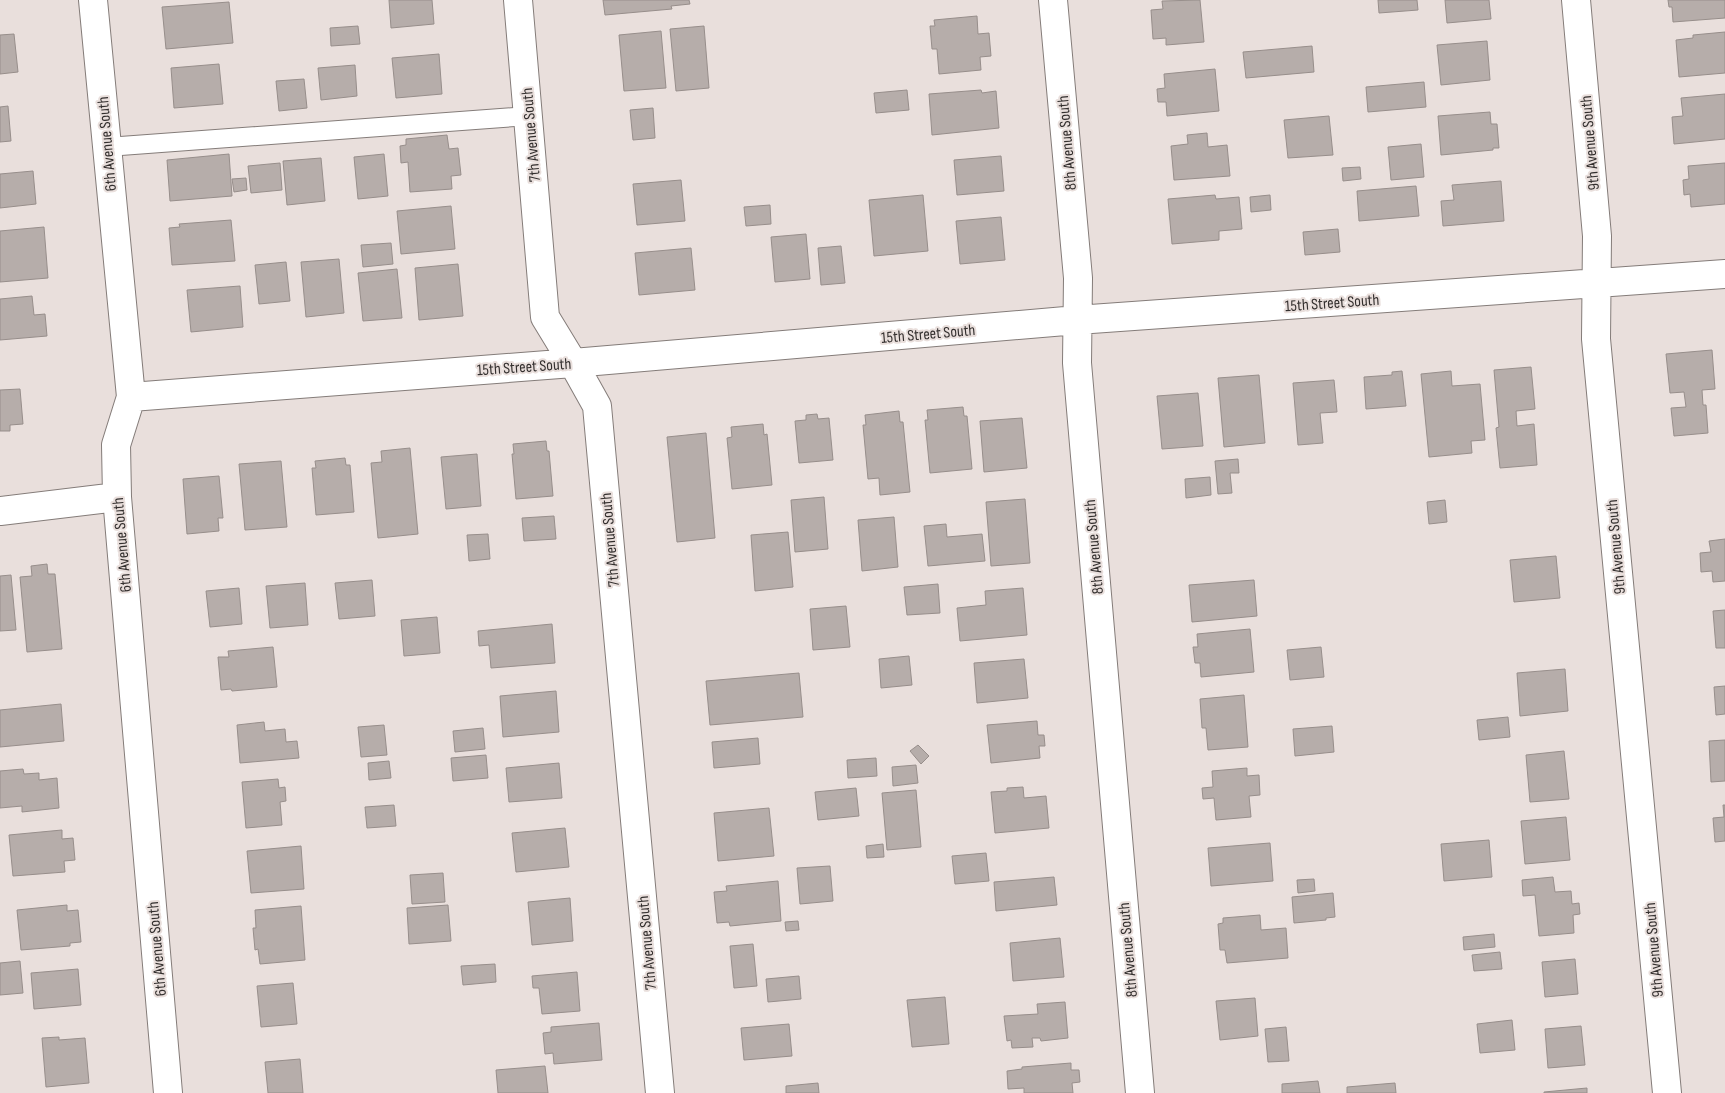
<svg xmlns="http://www.w3.org/2000/svg" width="1725" height="1093" viewBox="0 0 1725 1093" font-family="'Sofia Sans Condensed',sans-serif">
<rect width="100%" height="100%" fill="#e9dfdc"/>
<!-- building -->
<path fill="#b6adaa" stroke="#978e8b" d="M389 0H432L434 24 391 28Z
M603 0H689L690 4 671 6 672 9 605 15Z
M1200 0 1204 42 1166 45V38L1153 39 1151 10 1163 9 1162 1Z
M1378 0H1417L1418 10 1379 13Z
M1445 0H1489L1491 19 1447 23Z
M1668 0H1725V18L1673 22 1672 7H1669Z
M229 2 233 43 166 49 162 7Z
M977 16 978 34 989 33 991 56 980 57 981 70 939 74 937 49H932L930 26H935L934 20Z
M358 26 360 44 331 46 330 28Z
M704 26 709 88 676 91 670 29Z
M661 31 666 88 624 91 619 35Z
M1725 32V73L1679 77 1676 40 1693 38V35Z
M14 34 18 72 0 74V35Z
M1487 41 1490 80 1441 85 1437 45Z
M1312 46 1314 72 1246 78 1243 52Z
M439 54 442 94 396 98 392 58Z
M219 64 223 104 174 108 171 68Z
M355 65 357 96 321 100 318 68Z
M1215 69 1219 111 1167 116 1166 102H1158L1157 89 1165 88 1164 74Z
M304 79 307 108 279 111 276 81Z
M1424 82 1426 107 1368 112 1366 87Z
M907 90 909 110 876 113 874 93Z
M981 90 982 93 996 91 999 128 932 135 929 94Z
M1725 94V139L1674 144 1672 117 1683 116 1681 98Z
M8 106 11 141 0 142V107Z
M653 108 655 138 633 140 630 110Z
M1490 112 1491 124H1497L1499 148H1493V150L1441 155 1438 116Z
M1329 116 1333 155 1288 158 1284 120Z
M1207 133 1208 147 1227 145 1230 176 1174 180 1171 146 1188 144 1187 135Z
M447 135 449 149 458 148 461 175 451 176 452 189 410 192 408 162 401 163 400 146 406 145V139Z
M1421 144 1424 177 1391 180 1388 147Z
M229 154 232 196 170 201 167 160Z
M384 154 388 196 358 199 354 157Z
M1001 156 1004 191 957 195 954 160Z
M321 158 325 201 287 205 283 161Z
M280 163 282 190 251 193 248 166Z
M1725 163V204L1691 207 1690 194 1684 195 1683 180 1689 179 1688 166Z
M1360 167 1361 179 1343 181 1342 168Z
M33 171 36 204 0 208V174Z
M246 178 247 190 234 192 232 179Z
M681 180 685 221 637 225 633 184Z
M1501 181 1504 221 1443 226 1441 201 1454 200 1452 185Z
M1416 186 1419 216 1359 221 1357 191Z
M923 195 928 251 874 256 869 200Z
M1215 195 1216 199 1239 197 1242 229 1219 231V240L1172 244 1168 199Z
M1270 195 1271 210 1251 212 1250 197Z
M770 205 771 224 746 226 744 207Z
M451 206 455 249 401 254 397 211Z
M1001 217 1005 260 960 264 956 221Z
M231 220 235 261 172 265 169 228 180 227 179 224Z
M44 227 48 278 0 282V231Z
M1338 229 1340 252 1305 255 1303 232Z
M806 234 810 279 775 282 771 237Z
M391 243 393 264 363 267 361 245Z
M841 246 845 283 821 285 818 248Z
M691 248 695 290 639 295 635 253Z
M339 259 344 313 306 317 301 262Z
M286 262 290 301 259 304 255 265Z
M458 264 463 316 419 320 415 268Z
M397 269 402 318 363 321 358 273Z
M240 286 243 327 191 332 187 290Z
M32 296 34 315 45 314 47 336 0 340V299Z
M1712 350 1715 389 1702 390 1703 405H1706L1708 433 1674 436 1671 408 1686 407 1684 392 1670 393 1666 354Z
M1531 367 1535 409 1516 411 1517 426 1534 424 1537 465 1500 468 1496 428 1499 427 1494 370Z
M1402 371 1406 406 1366 409 1364 377 1392 375V372Z
M1451 371 1452 386 1480 384 1485 440 1471 441 1472 453 1429 457 1421 374Z
M1259 375 1265 443 1224 447 1218 378Z
M1334 380 1337 412 1320 413 1323 443 1298 445 1293 383Z
M20 389 23 424 10 425V431H0V390Z
M1198 393 1203 446 1162 449 1157 396Z
M963 407 964 416H967L972 469 930 473 925 420H928L927 410Z
M899 411 900 422H903L910 492 880 495 879 478 868 479 863 425H866L865 415Z
M817 414 818 419 829 418 833 460 799 463 795 421 806 420V415Z
M1022 418 1027 468 984 472 980 421Z
M763 424 764 435 767 434 772 485 732 489 727 438 732 437 731 427Z
M706 433 715 538 677 542 667 437Z
M546 441 547 451H549L553 496 516 499 512 454H514L513 444Z
M410 448 418 534 378 538 371 463 382 462 381 451Z
M477 454 481 506 446 509 441 457Z
M345 458 346 465H350L354 512 316 515 312 468H316L315 461Z
M1238 459 1239 473H1230L1232 493 1218 494 1215 461Z
M281 461 287 527 245 530 239 464Z
M219 476 223 518H218L219 531 187 534 183 479Z
M1210 477 1211 495 1186 498 1185 479Z
M824 497 828 549 795 552 791 500Z
M1025 499 1030 563 991 566 986 502Z
M1445 500 1447 522 1429 524 1427 502Z
M554 516 556 539 524 541 522 518Z
M894 517 898 567 862 571 858 520Z
M946 524 947 537 982 534 985 561 928 566 924 526Z
M788 532 793 587 755 591 751 535Z
M488 534 490 559 469 561 467 535Z
M1725 539V581L1713 582 1712 571 1701 572 1700 553 1711 552 1709 541Z
M1556 556 1560 598 1514 602 1510 560Z
M47 564 48 574H55L62 649 27 652 20 577 32 576 31 566Z
M11 575 16 630 0 631V576Z
M372 580 375 616 339 619 335 583Z
M1254 580 1257 616 1192 622 1189 585Z
M305 583 308 625 270 628 266 586Z
M938 584 940 613 907 615 904 587Z
M239 588 242 624 210 627 206 591Z
M1023 588 1027 635 960 641 957 608 986 605 985 591Z
M846 606 850 647 813 650 810 609Z
M1725 610V648H1716L1713 611Z
M437 617 440 653 404 656 401 620Z
M552 624 555 663 491 668 489 645 479 646 478 631Z
M1250 629 1254 672 1201 677 1200 663H1195L1193 647H1198L1197 634Z
M273 647 277 687 232 691 231 689 221 690 218 657H229L228 651Z
M1321 647 1324 677 1290 680 1287 650Z
M909 656 912 685 881 688 879 659Z
M1024 659 1028 698 977 703 974 663Z
M1565 669 1568 711 1520 716 1517 673Z
M799 673 803 717 710 725 706 681Z
M1725 686V714L1716 715 1714 687Z
M556 691 559 732 503 737 500 696Z
M1244 695 1248 747 1208 750 1206 728H1202L1200 699Z
M61 704 64 741 0 747V710Z
M1508 717 1510 737 1479 740 1477 720Z
M1037 721 1038 735H1044L1045 746H1039L1040 758 991 763 987 725Z
M264 722 265 731 285 729 286 742 297 741 299 758 240 763 237 725Z
M384 725 387 755 361 757 358 727Z
M1332 726 1334 752 1295 756 1293 729Z
M483 728 485 749 455 752 453 731Z
M758 738 760 764 714 768 712 742Z
M1725 740V781L1711 782 1709 741Z
M918 745 929 756 921 764 910 751Z
M1564 751 1569 799 1530 802 1526 755Z
M486 755 488 778 453 781 451 758Z
M876 758 877 776 848 778 847 760Z
M389 761 391 778 369 780 368 763Z
M559 763 562 798 509 802 506 768Z
M916 765 918 783 893 786 892 767Z
M1247 768V776L1259 775 1260 795 1249 796 1251 817 1216 820 1214 798 1203 799 1202 788 1213 787 1212 771Z
M23 769 24 774 39 773V780L57 778 59 808 22 812V806L0 808V771Z
M278 779 279 788 285 787 286 801 280 802 282 825 246 828 242 782Z
M1023 787 1024 798 1046 796 1049 828 995 833 991 792 1007 791V788Z
M856 788 859 816 818 820 815 792Z
M916 790 921 847 887 850 882 793Z
M394 805 396 826 367 828 365 807Z
M1723 805H1725V841L1715 842 1713 818 1724 817Z
M769 808 774 856 718 861 714 813Z
M1566 817 1570 860 1525 864 1521 821Z
M565 828 569 867 516 872 512 833Z
M62 830V839L73 838 75 860 64 861 65 872 13 876 9 835Z
M1489 840 1492 877 1444 881 1441 844Z
M1270 843 1273 881 1211 886 1208 848Z
M883 844 884 857 867 858 866 846Z
M301 846 304 889 251 893 247 851Z
M986 853 989 881 955 884 952 856Z
M830 866 833 901 800 904 797 868Z
M443 873 445 902 412 904 410 875Z
M1054 877 1057 905 996 911 994 882Z
M1553 877 1555 892 1571 891 1572 904 1579 903 1580 914 1573 915 1574 933 1539 936 1535 895 1523 896 1522 880Z
M1314 879 1315 891 1298 893 1297 880Z
M778 881 781 921 730 926 729 922 717 923 714 892 727 891 726 886Z
M1333 893 1335 917 1326 918V920L1294 923 1292 897Z
M570 898 573 941 532 945 528 902Z
M67 905V911L78 910 81 942 70 943V946L21 950 17 910Z
M448 905 451 941 409 944 407 908Z
M301 906 305 960 260 964 258 949 255 950 253 928H256L255 910Z
M1260 915 1261 930 1286 928 1288 958 1227 963 1225 950H1220L1218 924 1223 923V918Z
M798 921 799 930 786 931 785 922Z
M1494 934 1495 947 1464 950 1463 937Z
M1060 938 1064 977 1013 981 1010 943Z
M753 944 757 986 734 988 730 946Z
M1500 952 1502 969 1474 971 1472 955Z
M1575 959 1578 994 1545 997 1542 962Z
M20 961 23 993 0 995V963Z
M495 964 496 982 463 985 461 966Z
M78 969 81 1005 34 1009 31 973Z
M577 972 580 1011 542 1014 539 988H533L532 976Z
M799 976 801 999 768 1002 766 979Z
M293 983 297 1024 261 1027 257 986Z
M945 997 949 1044 912 1047 907 1000Z
M1255 998 1258 1036 1220 1040 1216 1001Z
M1065 1002 1068 1038 1041 1041 1040 1038H1032L1033 1047 1012 1048 1011 1040 1007 1041 1004 1016 1038 1014 1037 1004Z
M1512 1020 1515 1050 1480 1053 1477 1024Z
M599 1023 602 1060 554 1064 553 1053 545 1054 543 1033 551 1032V1027Z
M789 1024 792 1056 744 1060 741 1028Z
M1581 1026 1585 1065 1548 1068 1545 1029Z
M1286 1027 1289 1061 1268 1062 1265 1029Z
M59 1037V1040L85 1038 89 1083 46 1087 42 1038Z
M300 1059 303 1093H268L265 1062Z
M1071 1063V1070H1079L1080 1082 1072 1083 1073 1093H1024V1088L1008 1089 1007 1071 1022 1069V1067Z
M545 1066 548 1093H498L496 1070Z
M1318 1081 1320 1093H1282V1084Z
M818 1083 819 1093H786V1086Z
M1395 1083 1396 1093H1347V1087Z
M1587 1088V1093H1544V1092Z"/>
<g fill="none" stroke-linecap="round" stroke-linejoin="round">
<defs>
<path id="lane" d="M107 147 529 116"/>
<path id="street" d="M93 0 131 397 116 445 117 497 168 1093
M518 0 545 317 573 363 597 406 660 1093
M1053 0 1078 278 1077 363 1140 1093
M1576 0 1597 236 1596 339 1667 1093
M131 397 573 363 1077 320 1725 274
M0 511 117 497"/>
</defs>
<!-- lane casing -->
<use href="#lane" stroke="#847c79" stroke-width="20"/>
<!-- street casing -->
<use href="#street" stroke="#847c79" stroke-width="30"/>
<!-- lane -->
<use href="#lane" stroke="#fff" stroke-width="18"/>
<!-- street -->
<use href="#street" stroke="#fff" stroke-width="28"/>
</g>
<g text-anchor="middle" stroke-width="4" stroke-linejoin="round" paint-order="stroke">
<!-- street labels -->
<g font-size="16" fill="#332f2e" stroke="#e9dfdc">
<text transform="translate(530 135) rotate(-95)" y="6">7th Avenue South</text>
<text transform="translate(1066 143) rotate(-95)" y="6">8th Avenue South</text>
<text transform="translate(1589 143) rotate(-95)" y="6">9th Avenue South</text>
<text transform="translate(106 144) rotate(-95)" y="6">6th Avenue South</text>
<text transform="translate(1332 302) rotate(-4)" y="6">15th Street South</text>
<text transform="translate(928 333) rotate(-5)" y="6">15th Street South</text>
<text transform="translate(524 366) rotate(-4)" y="6">15th Street South</text>
<text transform="translate(609 540) rotate(-95)" y="6">7th Avenue South</text>
<text transform="translate(121 545) rotate(-95)" y="6">6th Avenue South</text>
<text transform="translate(1093 547) rotate(-95)" y="6">8th Avenue South</text>
<text transform="translate(1615 547) rotate(-95)" y="6">9th Avenue South</text>
<text transform="translate(646 943) rotate(-95)" y="6">7th Avenue South</text>
<text transform="translate(156 949) rotate(-95)" y="6">6th Avenue South</text>
<text transform="translate(1127 950) rotate(-95)" y="6">8th Avenue South</text>
<text transform="translate(1653 950) rotate(-95)" y="6">9th Avenue South</text>
</g>
</g>
</svg>
